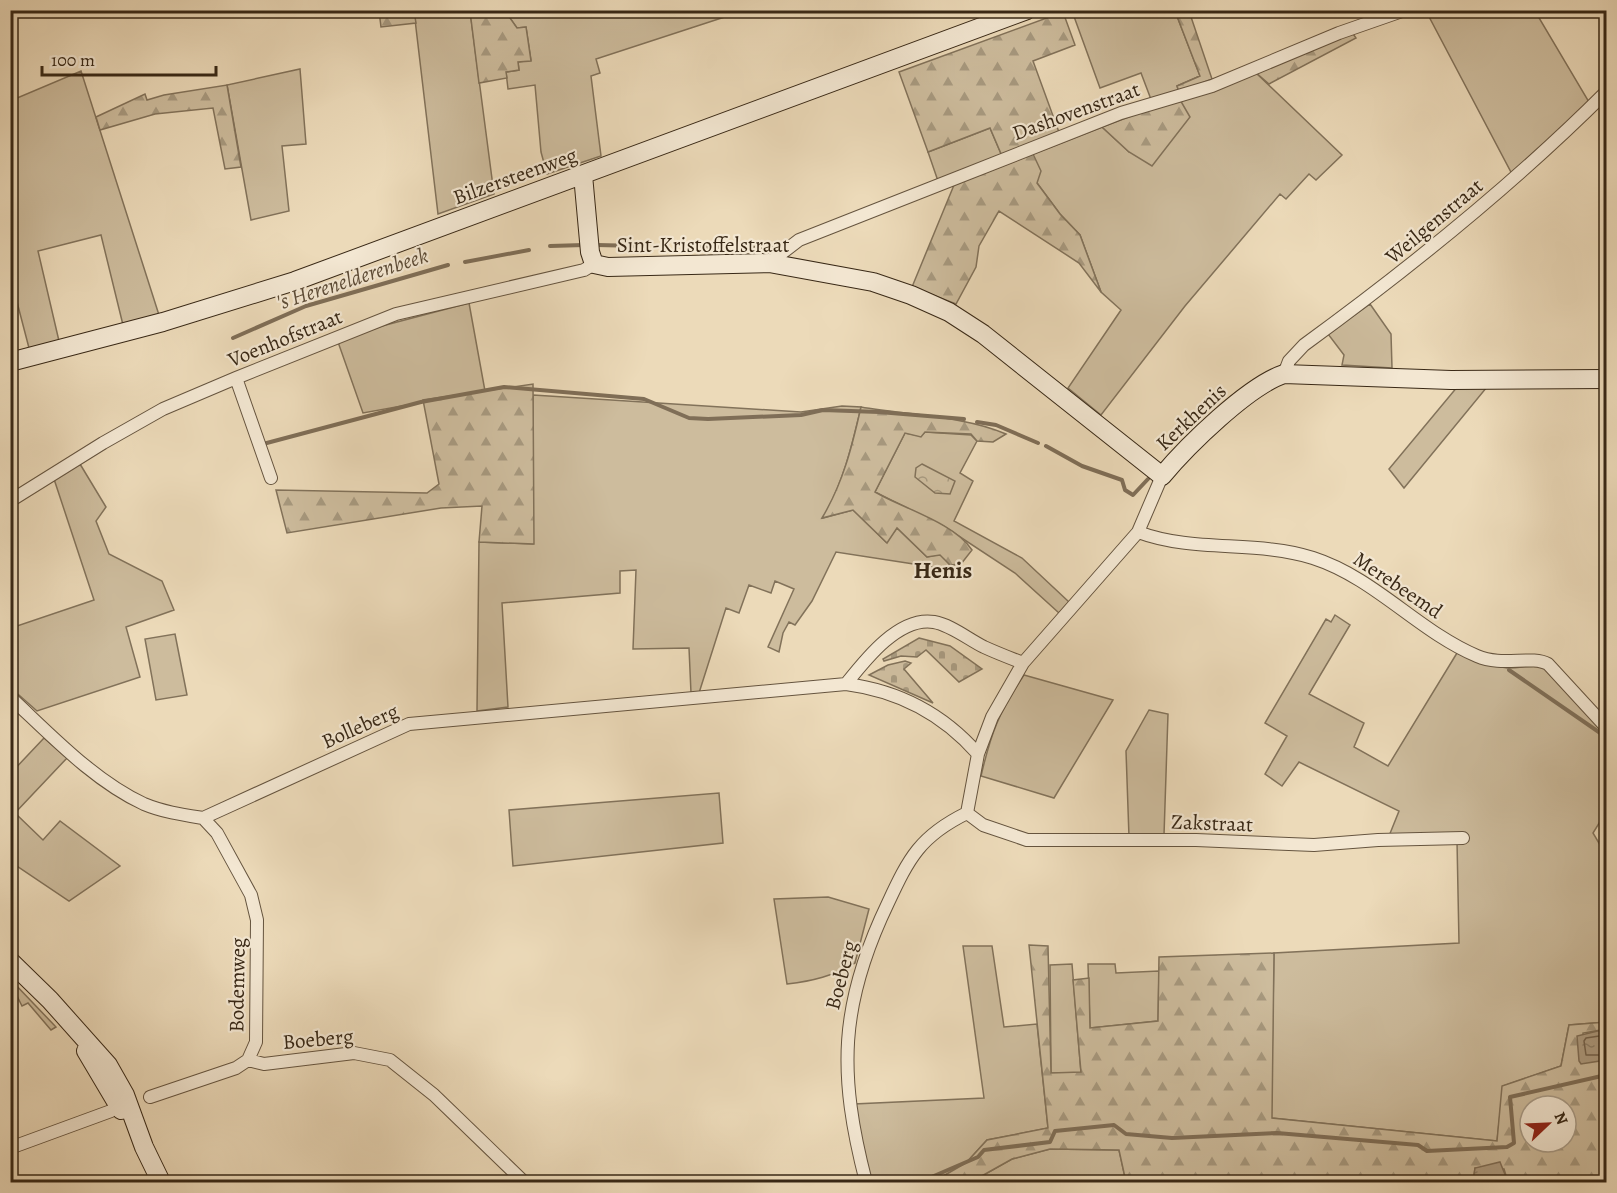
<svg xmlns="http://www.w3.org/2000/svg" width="1617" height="1193" viewBox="0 0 1617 1193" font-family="Alegreya,serif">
<defs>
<pattern id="forest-firs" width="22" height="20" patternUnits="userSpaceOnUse" patternTransform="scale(1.5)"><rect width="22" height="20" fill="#cdbc9d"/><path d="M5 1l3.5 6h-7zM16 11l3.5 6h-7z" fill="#a7997f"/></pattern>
<pattern id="cemetery-stones" width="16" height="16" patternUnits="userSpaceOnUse" patternTransform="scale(1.5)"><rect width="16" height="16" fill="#cdbc9d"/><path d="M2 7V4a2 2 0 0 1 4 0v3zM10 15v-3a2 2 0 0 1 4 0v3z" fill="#a7997f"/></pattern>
<pattern id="park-crowns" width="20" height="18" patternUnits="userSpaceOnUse" patternTransform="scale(1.5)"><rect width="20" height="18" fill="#cdbc9d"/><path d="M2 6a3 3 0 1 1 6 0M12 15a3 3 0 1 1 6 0" fill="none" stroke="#a7997f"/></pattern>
<pattern id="water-ripples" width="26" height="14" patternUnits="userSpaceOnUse" patternTransform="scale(1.5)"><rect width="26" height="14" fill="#af9d82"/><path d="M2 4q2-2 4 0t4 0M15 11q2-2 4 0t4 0" fill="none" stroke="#8f8069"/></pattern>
</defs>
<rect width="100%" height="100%" fill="#ecdab9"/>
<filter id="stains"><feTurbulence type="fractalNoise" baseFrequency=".00333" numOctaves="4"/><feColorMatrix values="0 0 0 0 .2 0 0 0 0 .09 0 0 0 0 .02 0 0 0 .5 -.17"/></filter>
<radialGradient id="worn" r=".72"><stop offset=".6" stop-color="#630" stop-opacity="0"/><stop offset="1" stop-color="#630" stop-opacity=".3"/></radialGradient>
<!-- grass -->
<path fill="#cdbc9d" stroke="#82725a" stroke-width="1.5" d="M414 11H470L494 194 438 214Z
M505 11H743L596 59 600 73 591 76 601 156 547 174 541 152 535 85 508 89 506 72 519 70 518 62 531 60 526 27 517 28Z
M1072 11H1175L1200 76 1177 86 1179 92 1152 102 1141 73 1100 88Z
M1426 11H1535L1589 102 1512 174Z
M300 69 306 144 282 146 289 211 251 220 227 85Z
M81 71 159 315 123 325 101 235 38 251 59 341 29 348 11 279 10 101Z
M1254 71 1342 155 1316 180 1309 174 1286 199 1280 194 1185 306 1101 415 1068 388 1121 310 1101 292 1080 235 1060 214 1037 183 1033 154 1102 127 1129 152 1179 98Z
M990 128 1002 156 938 181 928 152Z
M469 303 485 391 363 413 338 342 382 326Z
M1370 304 1391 334 1392 368 1342 365 1344 355 1328 334Z
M1458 386 1487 387 1404 488 1389 469Z
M533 395 801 412 842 406 861 407C852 446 843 483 823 518L853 510 886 542 897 528 927 557 941 554 950 565 961 564 950 578 933 567 836 552 812 601 795 625 789 622 783 633 779 652 768 647 794 589 775 581 771 593 749 585 739 613 726 608 699 693H691L689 648 633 649 636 570 620 571V593L502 603 508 707 477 711 479 542 533 544Z
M925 432 971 435 977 441 960 473 973 481 954 521 1022 558 1069 602 1059 613 1015 573 945 527 875 492 905 433 921 436Z
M80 464 106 507 96 521 109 554 162 581 174 610 126 627 140 677 37 711 11 688V628L94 600 54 479Z
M1335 615 1350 625 1309 694 1364 723 1354 747 1388 766 1457 653C1474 659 1489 666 1507 668 1520 669 1533 663 1544 668L1606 733V812L1593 833 1606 855V1022L1569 1025 1561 1066 1503 1086 1497 1141 1271 1118 1274 953 1459 943 1457 841 1389 836 1399 811 1299 762 1282 786 1265 774 1287 736 1265 723 1326 619 1331 622Z
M175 634 187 695 156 700 145 639Z
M1024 675 1113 700 1054 798 981 776C991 733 999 712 1024 675Z
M1149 710 1168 714 1164 835 1129 837 1126 751Z
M44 738 67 758 15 813 43 840 60 821 120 866 69 901 11 862 10 774Z
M719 793 723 843 513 866 509 810Z
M828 897 869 909 855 963C833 976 813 981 787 984L774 899Z
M963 946H992L1004 1027 1037 1024 1048 1128 987 1140 966 1163 933 1182H871L854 1104 984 1098Z
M1072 964 1081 1073H1051L1050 965Z
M1088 964H1115L1116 973 1159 971 1158 1021 1090 1028Z
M11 980 56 1027 51 1030 28 1003 22 1006 13 988H11Z
M1050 1149 1119 1150 1126 1182H971L1012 1159Z"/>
<!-- forest -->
<path fill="url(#forest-firs)" stroke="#82725a" stroke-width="1.5" fill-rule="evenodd" d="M379 11H414L416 23 381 27Z
M470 11H505L517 28 526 27 531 61 518 62 519 70 506 72 507 78 479 83Z
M1175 11H1189L1212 79 1179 92 1177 86 1200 76Z
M1063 12 1075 45 1033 61 1060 135 1002 156 990 128 928 152 899 72Z
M1351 31 1356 38 1269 84 1254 71Z
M227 85 241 167 225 169 213 108 155 114 100 130 96 117 145 94 147 100 164 95Z
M1179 98 1190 117 1152 166 1129 152 1102 127Z
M1033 154 1041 171 1037 183 1060 214 1080 235 1101 292 1079 263 999 211 979 246 976 267 956 304 912 287 954 185Z
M533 384 534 544 479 542 482 506 441 508 287 533 276 490 427 493 439 484 423 400Z
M861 407C907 415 965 416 1006 434L993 442 977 441 971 434 925 432 921 437 905 433 875 492C902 508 955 523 972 550L961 564 950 565 940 555 927 557 897 528 887 543 853 510 822 518C843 483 852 447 861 407Z
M1029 945 1048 946 1051 1073 1081 1072 1073 980 1089 978 1090 1028 1158 1021 1159 957 1274 953 1272 1118 1497 1141 1502 1086 1561 1066 1569 1025 1606 1022V1029L1583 1033 1585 1062 1606 1060V1182H1508L1504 1169 1475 1168 1473 1182H1126L1119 1150 1050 1149 1012 1159 971 1182H933L966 1163 987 1140 1048 1128ZM1530 1106H1566V1142H1530Z"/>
<!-- cemetery -->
<path fill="url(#cemetery-stones)" stroke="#82725a" stroke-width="1.5" d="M919 638 950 646 982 669 959 682 926 650 917 657 901 656 884 661 883 659Z
M905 661 911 663 904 669 933 703 869 675 888 665Z"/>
<!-- park -->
<path fill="url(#park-crowns)" stroke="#82725a" stroke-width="1.5" d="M922 464 955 481 950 494 935 493 915 477 916 468Z"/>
<!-- water -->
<path fill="url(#water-ripples)" stroke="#7f6e57" stroke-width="1.5" d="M1606 1029V1060L1581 1064 1579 1061 1577 1036Z
M1500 1162 1508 1182H1473L1475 1168Z"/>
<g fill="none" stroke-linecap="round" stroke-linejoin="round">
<!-- shore -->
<path stroke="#74624c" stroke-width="1.5" d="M1606 1035 1586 1038 1584 1041 1586 1055H1606"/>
<!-- stream -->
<path stroke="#7f6e57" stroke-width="4" d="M597 245 640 246
M550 246 584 245
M699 247 776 248
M465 262 529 250
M233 338 306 306 448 265
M977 422 996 425 1038 443
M263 444 421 402 504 387 644 399 689 418 708 419 801 415 823 410 879 412 964 419
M1046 446 1082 466 1122 480 1125 490 1133 495 1148 479
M1509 670 1606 737
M920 1182 978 1157 984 1150 1050 1142 1055 1131 1114 1125 1126 1134 1172 1138 1277 1133 1418 1145 1427 1151 1507 1147 1514 1143 1510 1097 1606 1075"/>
<defs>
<path id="street" d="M769 263 799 240 959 177 1121 113 1212 86 1339 33 1405 10
M1284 374 1289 361 1304 345C1411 267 1513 185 1606 92
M236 378 271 478
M10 501 103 443 163 409 236 378 396 314 584 270 594 264
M1138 532C1194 553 1256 540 1313 558 1375 578 1418 631 1477 656 1502 667 1531 655 1548 664L1606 727
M846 684C865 660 899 616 934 622 951 625 968 639 984 647 997 653 1010 658 1023 663
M10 697C51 735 94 781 144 804 163 812 184 815 203 818L409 724 846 684C900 691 943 714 978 754
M967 813 983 825 1027 840H1196L1314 845 1378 840 1463 838
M967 813 978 754 992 717 1023 663 1138 532 1162 476
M248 1060 264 1064 354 1053 390 1060 434 1095 524 1182
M150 1097 236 1068 248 1060 256 1042 257 920 251 895 217 833 203 818
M10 1148 111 1111
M866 1182C838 1074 839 1005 888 903 909 858 920 836 967 813"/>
<path id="secondary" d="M583 175 590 252 594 264 608 267 769 263 873 282 911 295 949 312 983 334 1162 476C1187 446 1248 386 1284 374L1451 380 1606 379
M10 362 163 322 295 281 1027 10
M10 961 50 1000 108 1065 125 1095 144 1147 161 1182
M86 1051 121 1110"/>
</defs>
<!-- street casing -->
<use href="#street" stroke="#65543f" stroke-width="14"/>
<!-- secondary casing -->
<use href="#secondary" stroke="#382816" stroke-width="20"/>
<!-- street -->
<use href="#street" stroke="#f3e7d2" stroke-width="12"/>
<!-- secondary -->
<use href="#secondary" stroke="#f3e7d2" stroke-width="18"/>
</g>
<g text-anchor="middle" stroke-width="4.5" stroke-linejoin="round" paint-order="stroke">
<!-- street labels -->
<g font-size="21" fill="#382816" stroke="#f3e7d2">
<text transform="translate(1076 111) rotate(-20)" y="7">Dashovenstraat</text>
<text transform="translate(515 176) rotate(-20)" y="7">Bilzersteenweg</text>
<text transform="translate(1434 221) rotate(-40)" y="7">Weilgenstraat</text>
<text x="703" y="252">Sint-Kristoffelstraat</text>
<text transform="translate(285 338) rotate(-22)" y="7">Voenhofstraat</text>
<text transform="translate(1191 417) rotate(-43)" y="7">Kerkhenis</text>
<text transform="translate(1398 585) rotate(34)" y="7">Merebeemd</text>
<text transform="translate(360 726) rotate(-24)" y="7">Bolleberg</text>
<text transform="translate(1212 823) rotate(2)" y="7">Zakstraat</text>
<text transform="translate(841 975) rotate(-75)" y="7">Boeberg</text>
<text transform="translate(237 985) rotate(-89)" y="7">Bodemweg</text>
<text transform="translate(318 1039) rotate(-5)" y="7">Boeberg</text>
</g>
<!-- water labels -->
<g font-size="22" font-style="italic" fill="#5c4b36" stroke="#f3e7d2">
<text transform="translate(352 278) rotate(-18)" y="8">'s Herenelderenbeek</text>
</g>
<!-- quarter labels -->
<g font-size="24" font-weight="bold" fill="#382816" stroke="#f3e7d2">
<text x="943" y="578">Henis</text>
</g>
</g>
<!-- margin -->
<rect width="1617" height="1193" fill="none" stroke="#ecdab9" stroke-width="36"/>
<rect x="12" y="12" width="1593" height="1169" fill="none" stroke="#382816" stroke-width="3"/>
<rect x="18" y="18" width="1581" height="1157" fill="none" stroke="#382816" stroke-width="1.5"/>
<!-- north arrow -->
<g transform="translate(1548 1124) rotate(67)"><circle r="28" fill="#f3e7d2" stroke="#a89b87" stroke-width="1.5"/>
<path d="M0-4.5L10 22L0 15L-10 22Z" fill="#8f2418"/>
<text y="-9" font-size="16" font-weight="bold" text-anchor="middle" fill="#382816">N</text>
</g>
<!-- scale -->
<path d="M42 66v9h174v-9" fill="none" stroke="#382816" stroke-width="3"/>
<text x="51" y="66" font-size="18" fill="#382816" stroke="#f3e7d2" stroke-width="4.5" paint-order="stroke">100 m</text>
<rect width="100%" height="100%" filter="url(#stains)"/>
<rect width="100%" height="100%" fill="url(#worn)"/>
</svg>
